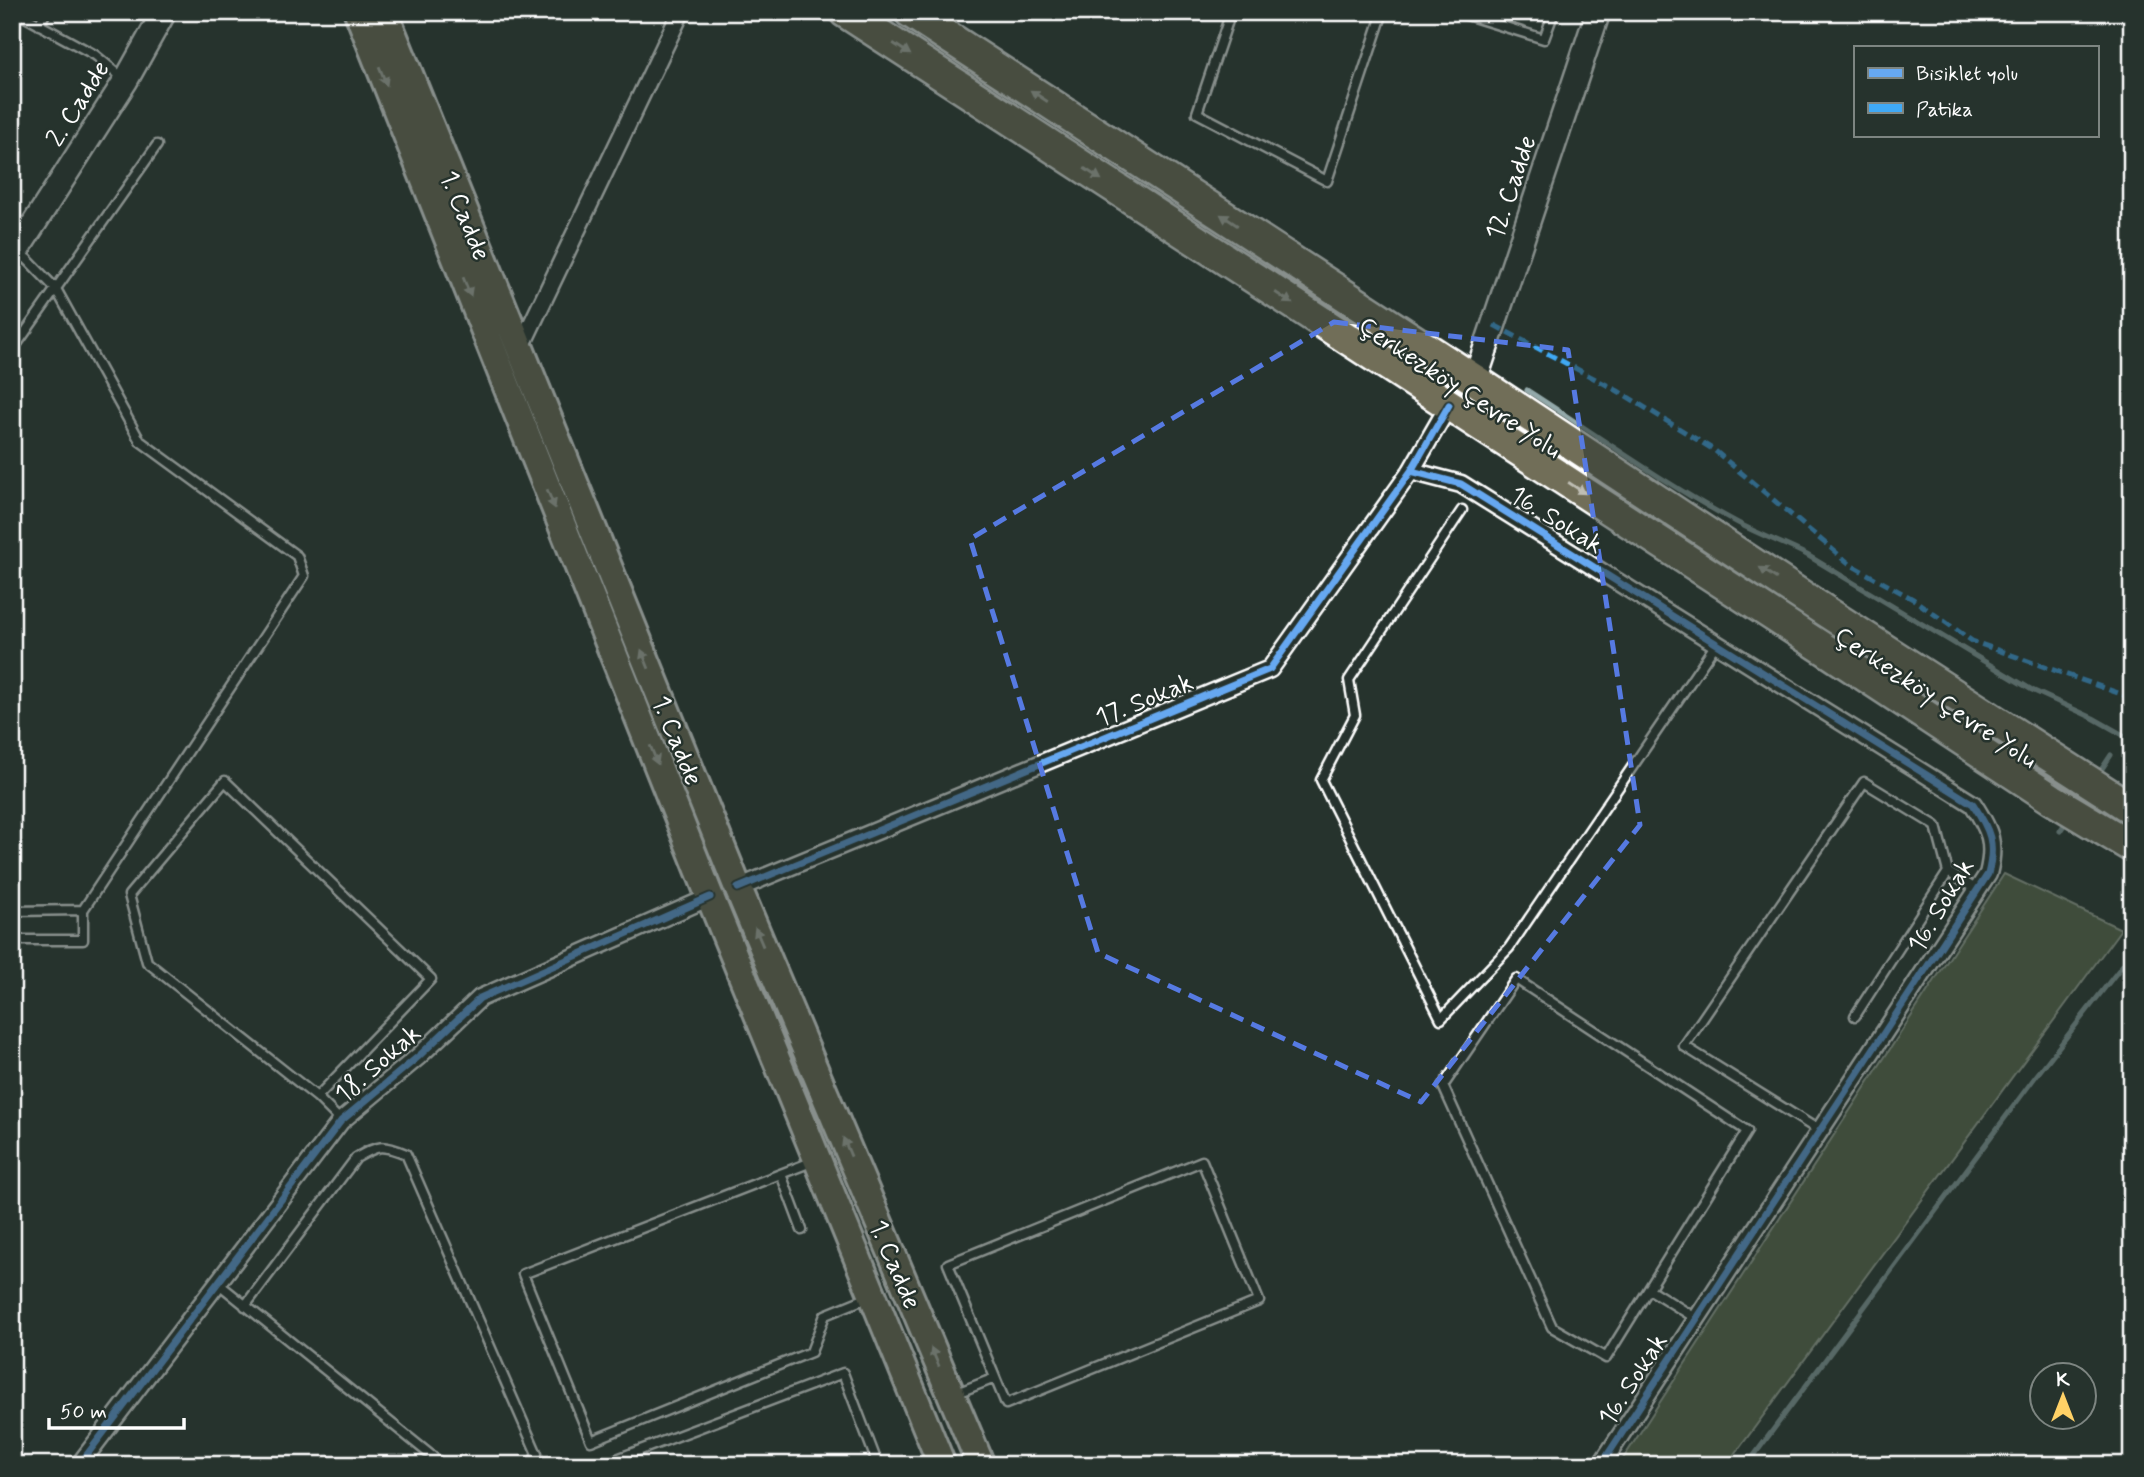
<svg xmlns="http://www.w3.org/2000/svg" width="2144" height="1477" viewBox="0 0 2144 1477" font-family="Mynerve,sans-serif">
<rect width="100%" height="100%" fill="#26332d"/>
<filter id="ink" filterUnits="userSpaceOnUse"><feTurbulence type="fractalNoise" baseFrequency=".0143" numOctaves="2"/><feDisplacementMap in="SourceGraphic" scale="14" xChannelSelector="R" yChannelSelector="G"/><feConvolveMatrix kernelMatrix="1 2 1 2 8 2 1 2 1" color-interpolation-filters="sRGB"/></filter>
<g filter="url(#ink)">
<!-- green -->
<path fill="#5d6c4e" stroke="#aeb6a6" stroke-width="2" d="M2004 874 2121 929 1727 1465H1619Z"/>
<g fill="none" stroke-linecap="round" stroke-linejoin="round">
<!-- stream -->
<path stroke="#93a9aa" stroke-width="5" d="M1527 390C1597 435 1665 484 1738 523 1760 535 1784 543 1807 555L2032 690 2093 718 2132 740
M2097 776 2111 755
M2060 831 2068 819
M1747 1465 2036 1076 2132 953"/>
<defs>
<path id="lane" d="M16 12 95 55 123 78
M1231 12 1197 113 1327 181 1383 12
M1457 12 1544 39 1554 12
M39 25 46 12
M18 254 27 259 56 289 140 441 297 556 304 576 83 910
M12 351 157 145
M1462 510 1349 680 1355 715 1321 780 1441 1019 1509 948 1716 644
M1948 872 1977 890
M12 911 83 910V940H12
M1516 979 1747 1131 1606 1358 1552 1327 1443 1086Z
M317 1097 431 979 225 781 129 895 147 962 317 1097 341 1121
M1820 1131 1684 1046 1864 782 1936 826 1948 872 1855 1016
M814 1161 523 1274 591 1441 811 1352 825 1315 869 1297
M1202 1161 1259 1301 1006 1404 948 1264Z
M781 1174 802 1230
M219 1284 443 1465
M1649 1289 1697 1319
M245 1306 356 1158C378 1145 382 1144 406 1154L537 1454 532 1465
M954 1394 995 1378
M601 1465 843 1373 878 1465"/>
<path id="street" d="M520 349 680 14
M1411 471 1461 484 1973 804C1990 830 1996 843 1988 874L1601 1465
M738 888 1270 669 1411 471 1449 405
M79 1465 341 1121 419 1056 480 998 710 897"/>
<path id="secondary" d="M12 258 126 80 164 12
M1475 380 1598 12"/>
<path id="primary" d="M358 12 710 897 942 1465
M384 12 738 888 981 1465"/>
<path id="highway" d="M845 12 1829 652 2052 799 2132 847
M910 12 1475 380 1825 611 2132 809"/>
</defs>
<!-- lane casing -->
<use href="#lane" stroke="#fff" stroke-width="13"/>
<!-- street casing -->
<use href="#street" stroke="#fff" stroke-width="21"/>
<!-- secondary casing -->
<use href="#secondary" stroke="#fff" stroke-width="28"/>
<!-- primary casing -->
<use href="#primary" stroke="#fff" stroke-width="32"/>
<!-- highway casing -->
<use href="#highway" stroke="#fff" stroke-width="35"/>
<!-- lane -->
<use href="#lane" stroke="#26332d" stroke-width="8"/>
<!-- street -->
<use href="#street" stroke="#26332d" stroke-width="16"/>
<!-- secondary -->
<use href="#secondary" stroke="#26332d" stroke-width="23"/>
<!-- primary -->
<use href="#primary" stroke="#716e59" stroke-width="26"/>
<!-- highway -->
<use href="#highway" stroke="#716e59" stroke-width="30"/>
<!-- quiet -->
<path stroke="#3fa9f5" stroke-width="5" stroke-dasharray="10 5" stroke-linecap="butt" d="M1494 325 1618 391 1714 450 1851 565 1913 599 1972 641 2132 698"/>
<defs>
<path id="cycleway" d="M1411 471 1461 484 1973 804C1990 830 1996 843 1988 874L1601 1465
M738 888 1270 669 1411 471 1449 405
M79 1465 341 1121 419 1056 480 998 710 897"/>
</defs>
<!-- cycleway casing -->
<use href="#cycleway" stroke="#26332d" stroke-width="11"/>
<!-- cycleway -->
<use href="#cycleway" stroke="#66a8f1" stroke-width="7"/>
</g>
<!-- one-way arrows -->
<defs><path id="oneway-solid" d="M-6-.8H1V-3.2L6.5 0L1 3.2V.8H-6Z" transform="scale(1.75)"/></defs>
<g fill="#bfbeb4">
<use href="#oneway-solid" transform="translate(902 49) rotate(33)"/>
<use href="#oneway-solid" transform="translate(383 76) rotate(68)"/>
<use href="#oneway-solid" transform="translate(1039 96) rotate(-147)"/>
<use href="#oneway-solid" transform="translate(1093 174) rotate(33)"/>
<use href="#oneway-solid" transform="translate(1229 220) rotate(-147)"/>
<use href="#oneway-solid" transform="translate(467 287) rotate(68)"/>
<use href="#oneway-solid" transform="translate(1284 298) rotate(33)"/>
<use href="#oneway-solid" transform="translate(1577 488) rotate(33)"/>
<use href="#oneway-solid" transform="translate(551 499) rotate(68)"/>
<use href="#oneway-solid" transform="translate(1768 573) rotate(-147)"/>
<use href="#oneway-solid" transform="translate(645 659) rotate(-112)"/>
<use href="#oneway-solid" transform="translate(654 755) rotate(68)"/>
<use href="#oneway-solid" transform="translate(759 937) rotate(-113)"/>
<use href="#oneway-solid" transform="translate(847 1147) rotate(-113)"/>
<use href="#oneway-solid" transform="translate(935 1357) rotate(-113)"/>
</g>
</g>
<!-- marked area -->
<path d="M0 0H2144V1477H0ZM1334 322 1568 350 1640 825 1421 1102 1098 953 970 539Z" fill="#26332d" fill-opacity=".55" fill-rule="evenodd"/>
<path fill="none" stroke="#567ae2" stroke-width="5" stroke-dasharray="14 9" stroke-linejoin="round" d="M1334 322 1568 350 1640 825 1421 1102 1098 953 970 539Z"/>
<g text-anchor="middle" stroke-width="5" stroke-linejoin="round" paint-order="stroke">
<!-- street labels -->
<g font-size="26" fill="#fff" stroke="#26332d">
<text transform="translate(77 103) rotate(-58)" y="9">2. Cadde</text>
<text transform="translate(1510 187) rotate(-71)" y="9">12. Cadde</text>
<text transform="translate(466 215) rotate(68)" y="9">1. Cadde</text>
<text transform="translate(1460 387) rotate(33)" y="9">Çerkezköy Çevre Yolu</text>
<text transform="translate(1557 519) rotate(32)" y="9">16. Sokak</text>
<text transform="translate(1936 697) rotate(33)" y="9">Çerkezköy Çevre Yolu</text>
<text transform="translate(1144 699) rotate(-22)" y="9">17. Sokak</text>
<text transform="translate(678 740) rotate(68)" y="9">1. Cadde</text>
<text transform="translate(1940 905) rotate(-59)" y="9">16. Sokak</text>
<text transform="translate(377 1063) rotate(-41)" y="9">18. Sokak</text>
<text transform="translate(896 1264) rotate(67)" y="9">1. Cadde</text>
<text transform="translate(1632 1379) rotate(-57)" y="9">16. Sokak</text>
</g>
</g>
<!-- margin -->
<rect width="2144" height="1477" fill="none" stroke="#26332d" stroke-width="42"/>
<rect x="21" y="21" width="2102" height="1435" fill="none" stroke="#fff" stroke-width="2.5" filter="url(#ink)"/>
<!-- legend -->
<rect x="1854" y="46" width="245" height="91" fill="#26332d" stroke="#7d8581" stroke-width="2"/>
<rect x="1868" y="68" width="35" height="10" fill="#66a8f1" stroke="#7d8581" stroke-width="2"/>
<text x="1916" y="80" font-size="21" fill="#ffffff">Bisiklet yolu</text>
<rect x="1868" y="103" width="35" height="10" fill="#3fa9f5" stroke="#7d8581" stroke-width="2"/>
<text x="1916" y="116" font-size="21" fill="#ffffff">Patika</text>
<!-- north arrow -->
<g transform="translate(2063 1396)"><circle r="33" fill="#26332d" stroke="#7d8581" stroke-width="2"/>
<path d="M0-5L12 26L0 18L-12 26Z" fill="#ffd166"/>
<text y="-10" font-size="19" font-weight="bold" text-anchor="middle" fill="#ffffff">K</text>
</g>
<!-- scale -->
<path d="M49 1418v10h135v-10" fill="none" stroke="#ffffff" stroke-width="3.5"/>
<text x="60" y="1418" font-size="21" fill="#ffffff" stroke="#26332d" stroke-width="5" paint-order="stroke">50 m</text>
</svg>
